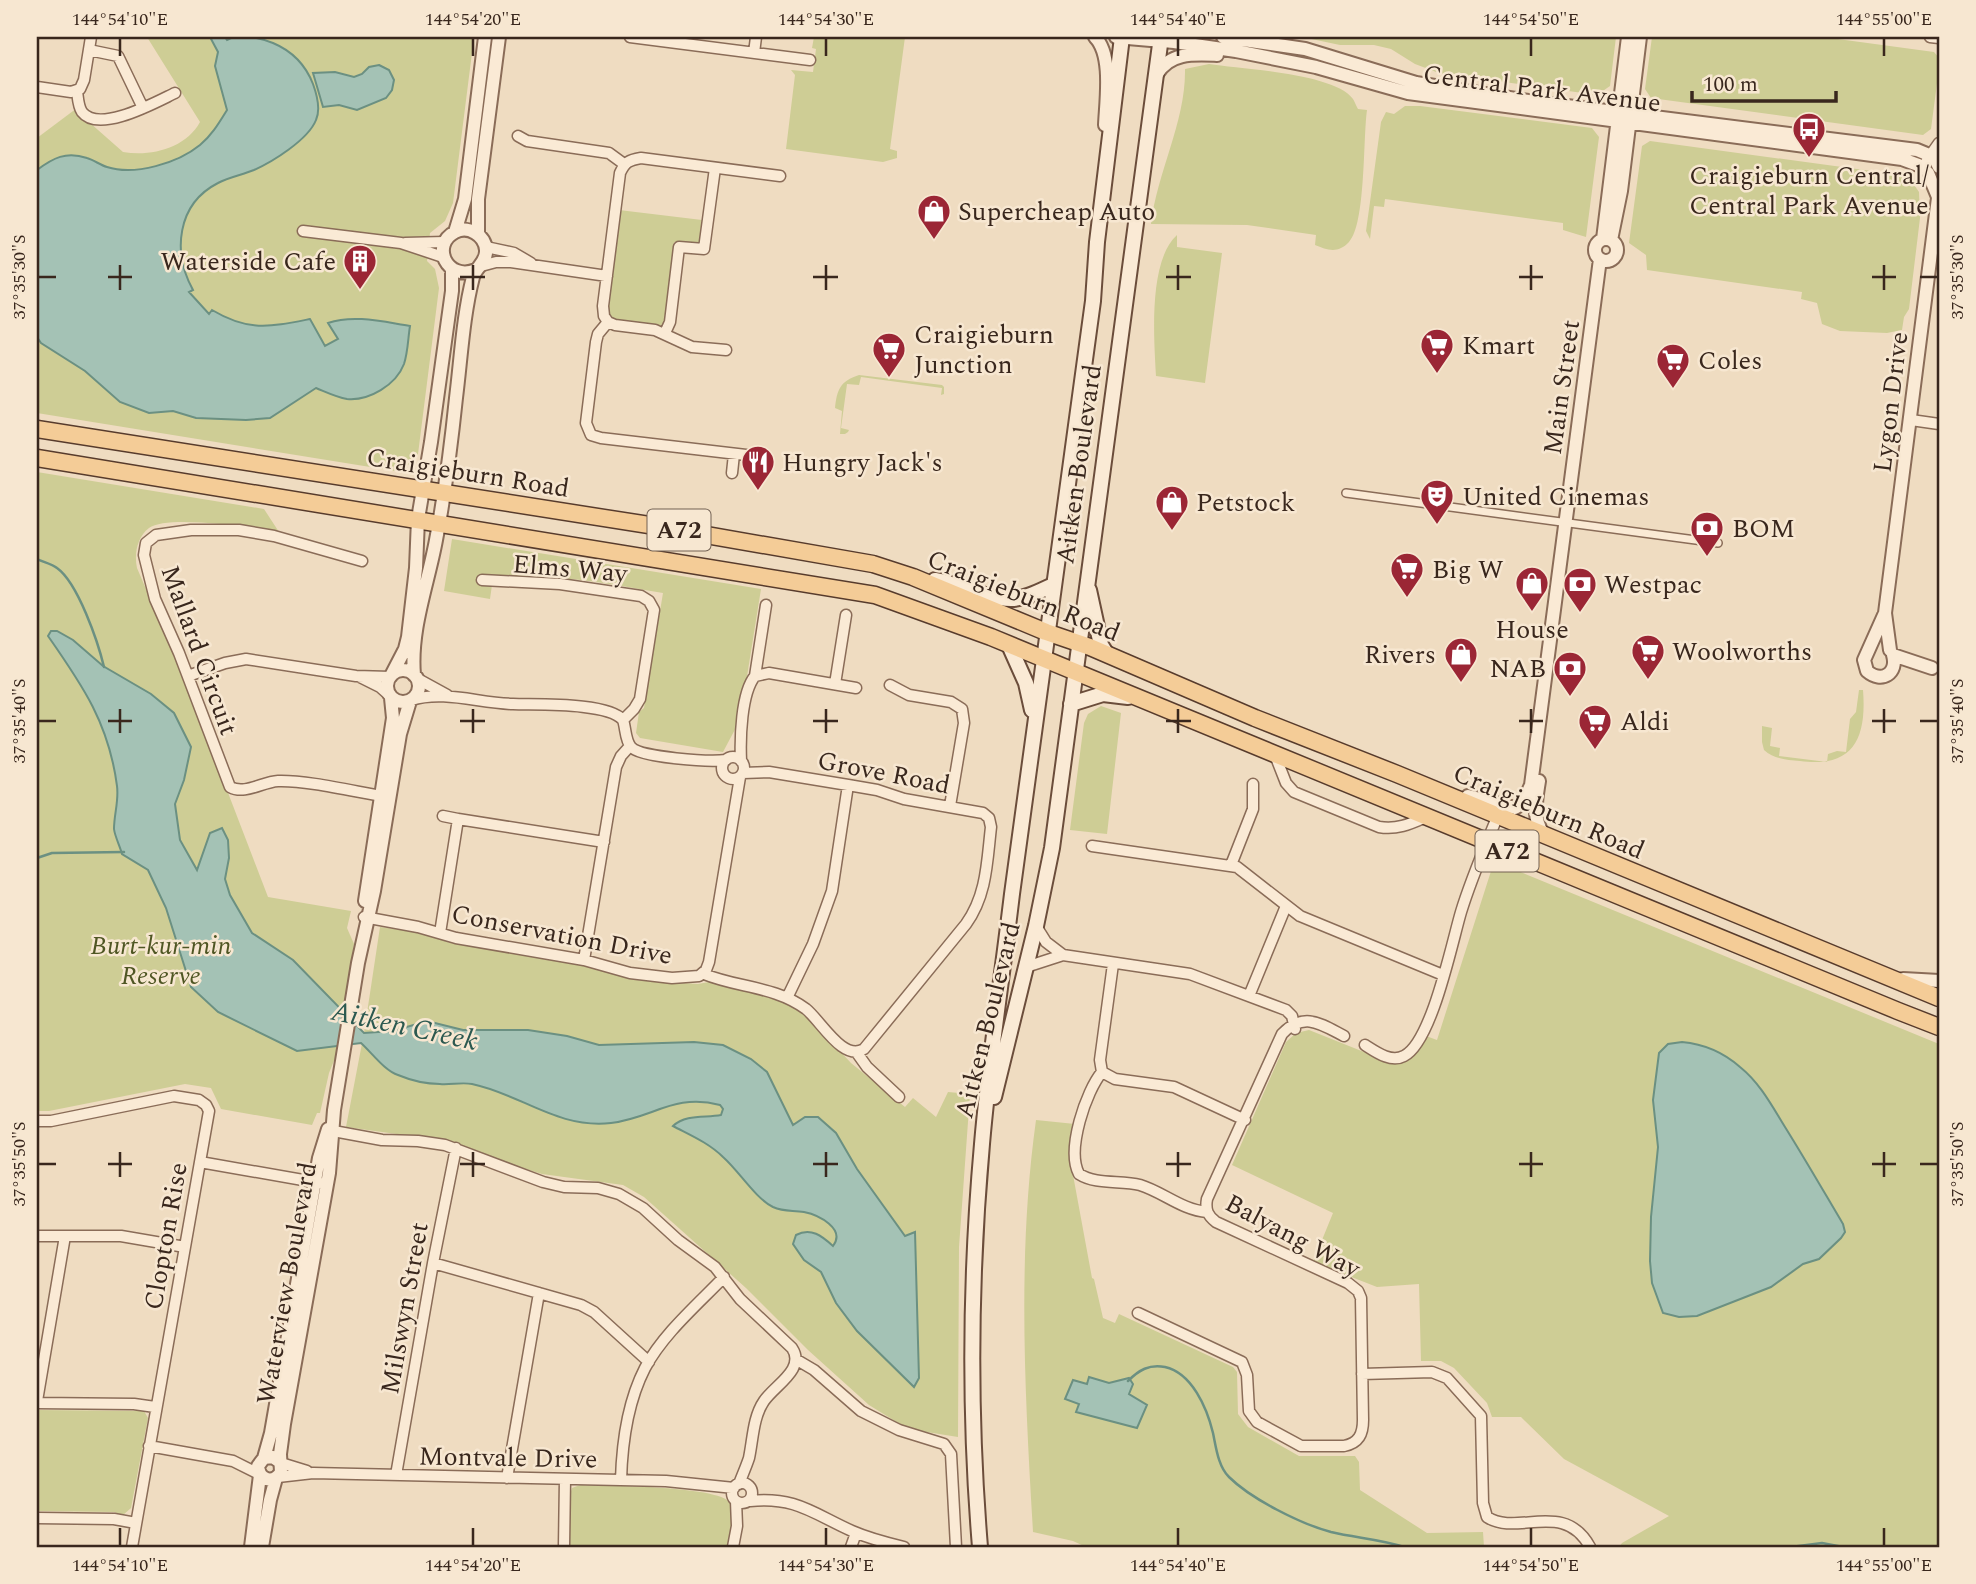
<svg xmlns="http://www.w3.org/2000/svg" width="1976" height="1584" viewBox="0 0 1976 1584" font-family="Spectral,serif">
<rect width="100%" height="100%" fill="#efdcc1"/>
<!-- green -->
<path fill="#cecd95" d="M147 37H474L453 203 445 221 430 233 427 261 435 269 439 288 418 454 412 463 395 471 37 413V138L77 108 81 115 123 152C151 157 186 148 200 122Z
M814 37H905L890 149 897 151V158L883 162 786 149 795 75 791 70 813 72 816 49 812 48Z
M1302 37H1616L1610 86 1597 95 1439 73 1415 64 1391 49 1374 45H1340Z
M1652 37H1823L1934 52 1939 58V68L1931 129 1923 135 1651 98 1645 89Z
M1209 64C1240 69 1334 73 1353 99 1355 102 1356 106 1358 109L1367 110C1363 137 1366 224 1349 242 1338 254 1327 250 1315 245L1316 235 1247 225 1151 224C1157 172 1186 121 1185 69Z
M1405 106H1420L1592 128 1599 137 1586 237 1563 230V223L1385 199 1384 207 1374 206 1370 239 1366 231 1381 122 1386 112 1394 114Z
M1650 141 1908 176 1919 192 1920 218 1909 309 1904 317 1902 330 1887 333 1840 331 1822 324 1817 303 1801 299 1802 292 1647 270 1646 255 1629 243 1642 146Z
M619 210 702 220 699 244 674 242 665 320 660 327 611 320 607 311Z
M1177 235V247L1222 253 1205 383 1156 376C1154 339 1148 261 1177 235Z
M859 375 942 385 944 387V394L941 395 942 388 861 377 859 385 847 384 841 428 849 430 848 432 845 434H840L842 411 835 408C837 390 840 381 859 375Z
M37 472 264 509 279 532C255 528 168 514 149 528 137 537 134 554 137 568L184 678 268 897 351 911 347 928 354 944 337 1053 329 1073 320 1113H317L312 1125 221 1109 211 1088 185 1084 49 1111H37Z
M452 539 761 589 740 720 723 752 640 738 636 733 639 712 644 708 663 593C603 583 552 570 492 585L490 599 444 591Z
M1859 690H1863C1867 740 1852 768 1800 761 1787 760 1774 759 1764 750L1762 742V726L1772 728 1770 746 1780 748 1779 756 1827 762 1828 754 1837 751 1846 752 1850 719 1856 712Z
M1101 706 1121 713 1107 834 1070 830 1084 723 1088 714Z
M1492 868 1518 871 1939 1044V1547H1619L1622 1543 1669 1516 1564 1459 1521 1417H1492L1487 1403 1454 1368 1441 1361H1421L1419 1284 1377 1287 1313 1262 1333 1213 1232 1165 1286 1042 1296 1033 1309 1030 1379 1058 1396 1061 1426 1036 1437 1040Z
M380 927 423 933 450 943 572 963 638 980 698 984 709 982 782 1000 807 1016 851 1063 905 1107 913 1098 936 1117 948 1092 970 1094 959 1247 958 1437 908 1429 869 1405 808 1350 746 1288 644 1197 623 1185 542 1174 503 1162 454 1142 346 1127 364 1033Z
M1036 1120 1075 1124 1071 1164 1092 1278 1094 1279 1103 1318 1115 1323 1119 1314 1233 1367 1237 1372 1238 1414 1248 1427 1299 1456H1355L1359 1462 1360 1490 1427 1533 1483 1532 1484 1547H1086L1073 1541 1033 1532C1025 1395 1017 1256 1036 1120Z
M37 1410 144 1411 148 1418 131 1508 123 1515 114 1512 37 1511Z
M580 1485C602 1486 726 1485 732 1505 737 1517 730 1535 727 1547H568L569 1498 572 1488Z"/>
<!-- water -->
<path fill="#a4c2b5" stroke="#6b9082" stroke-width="2" d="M210 37H225L227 40C240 33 260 38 273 43 292 51 306 66 313 84 317 95 321 109 316 120 308 140 272 162 254 170 242 175 229 177 218 183 177 204 172 252 193 290L189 292 209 314 212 310C249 332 270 327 310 319L325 346 338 339 328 323C354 314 384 322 410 326 408 338 408 352 404 364 396 385 369 401 347 399 336 397 326 392 316 388L270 418 246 420 196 418 173 411 149 413 120 402 85 371 41 343 37 337V170C53 158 66 151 87 158 94 160 100 165 107 167 135 176 178 163 200 145 212 135 219 123 227 110L215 66 218 52Z
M379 65 389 70 394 80 392 90 386 98 357 110 339 105 323 107 313 73 335 72 354 77 362 74 369 67Z
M51 631H57L73 640 103 666 151 694 174 713 191 747 184 780 175 804 180 840 197 870 210 833 222 828 228 840 229 858 225 879 230 895 252 933 293 960 364 1033 393 1031 427 1021 463 1030H528L567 1036 599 1045 694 1042 723 1045 751 1059 767 1072 793 1125 805 1117H818L836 1133 857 1169 905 1236 915 1232 919 1378 914 1387 857 1331 836 1303 821 1272 804 1260 793 1244 796 1235C811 1227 822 1236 833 1246 846 1229 819 1215 804 1212 793 1210 784 1212 773 1207 755 1198 739 1171 723 1157 709 1143 690 1135 673 1126 686 1114 705 1118 721 1115L723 1109 720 1105C674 1093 653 1118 611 1123 557 1129 521 1094 472 1084 462 1082 450 1085 440 1084 426 1084 410 1080 398 1075 385 1071 372 1053 361 1043L297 1051 218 1012 191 987 166 908 148 870 122 854C120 846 115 837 114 829 114 814 119 801 117 786 109 724 83 686 48 636Z
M1682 1042C1704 1044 1723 1052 1740 1067 1760 1083 1772 1106 1785 1127 1805 1159 1824 1192 1843 1224L1845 1232 1841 1238 1819 1259 1803 1264 1771 1287 1697 1316 1679 1317 1663 1313 1652 1283 1650 1261 1651 1217 1658 1147 1653 1100 1659 1053 1668 1044Z
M1089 1377 1109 1383 1129 1378 1133 1384 1129 1394 1147 1405 1137 1428 1076 1412 1079 1404 1065 1399 1073 1380 1087 1384Z"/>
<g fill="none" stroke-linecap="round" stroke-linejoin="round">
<!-- stream -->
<path stroke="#6b9082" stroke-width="2.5" d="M37 559C43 562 52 564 57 568 78 583 98 642 104 667
M37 858 52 853 124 852
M1128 1381C1139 1370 1149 1364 1165 1367 1192 1373 1207 1408 1213 1433 1216 1447 1218 1466 1229 1477 1251 1499 1301 1524 1331 1532 1356 1538 1380 1539 1404 1547
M1791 1547 1822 1543 1843 1547"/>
<defs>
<path id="pedestrian" d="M1346 493 1718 543"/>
<path id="minor" d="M630 37 810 60
M1930 37 1939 38
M89 50 118 56 143 108
M754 53 756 37
M37 87 71 92 80 89 84 80 91 37
M77 91C78 98 78 106 82 112 99 134 156 102 175 93
M518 136 527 141 609 153 624 164
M1927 160 1939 143
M303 231 401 243 443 257
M405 243 445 242
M486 247 514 253 531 263
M481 266 496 262H511L607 276
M608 322 598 334 596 342 586 423 591 435 601 438 746 455
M665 333 670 322 679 247 704 249 715 168
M726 350 692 347 655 330 615 325 608 322 604 316 603 306 620 173C625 162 629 160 641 158L780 176
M1911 420 1939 424
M732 473 734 454
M362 561 274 536 239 530H191L156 535 146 543 144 555 155 599 179 653 230 787C245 795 262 782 278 781 307 780 356 792 387 797
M482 580 560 584 641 596 649 601 654 610 640 699 634 709 623 720
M188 676 225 663 246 659 356 676 390 677
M755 676 766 605
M360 677 380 687 389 695
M416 678 447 695
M835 684 846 615
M890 685 909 695 951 702 962 709 964 723 950 806
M411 700C444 690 478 703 513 704 536 705 608 702 623 720 626 729 625 740 631 747 641 758 710 762 726 760
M1275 755 1286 783 1294 792 1379 827C1397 830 1410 824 1426 817
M722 768a11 11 0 1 1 22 0a11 11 0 1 1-22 0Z
M741 761C740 739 741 693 755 676L769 673 856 688
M443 816 458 819
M1092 846 1237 867 1300 916 1443 975
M1231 865 1253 809V784
M364 917 418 927 456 938 584 960 630 973 672 978 699 976 706 970 709 962 740 777
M1036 926 1046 942 1063 955
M440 933 458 819 604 842
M584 960 616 767 621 756 630 746
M1113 964 1100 1060 1102 1072 1115 1079 1174 1087 1245 1120
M1026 967 1063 955 1190 974 1286 1010 1292 1016 1295 1029
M704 974C738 988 775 986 806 1009 821 1021 843 1062 864 1049L966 924C987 895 987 861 991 827L989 818 983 813 904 799 877 790 848 785 769 772 743 773
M1249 996 1286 906
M787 998 813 944 832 891 848 785
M1365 1045C1376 1052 1391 1063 1404 1056 1432 1042 1452 942 1461 912 1471 879 1485 847 1498 815
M857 1053 867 1067 899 1097
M1102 1072C1086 1091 1066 1150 1079 1174 1096 1185 1121 1180 1140 1185 1163 1192 1182 1210 1207 1212
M37 1121H51L174 1096 199 1100 206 1105 209 1111 132 1547
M328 1130 382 1140 418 1141 445 1145 543 1182 564 1187 598 1188 619 1194 643 1208 678 1240 715 1267 740 1299 792 1348C806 1369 775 1385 764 1401 753 1417 753 1439 749 1458 746 1467 742 1476 739 1484
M200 1162 320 1183
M37 1236H121L185 1247
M433 1263 581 1305 594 1312 649 1362
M1138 1313 1242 1362 1247 1375 1249 1411 1257 1422 1301 1446H1344C1359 1443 1363 1434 1363 1420L1361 1298 1358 1291 1348 1283 1216 1222C1208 1216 1205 1210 1207 1199L1282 1034C1304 1011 1321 1024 1344 1036
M797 1360 814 1370 861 1411 899 1430 944 1444 951 1454 956 1547
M1362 1374 1432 1372 1447 1378 1481 1416 1483 1503 1487 1517C1517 1537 1564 1499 1590 1547
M37 1401 65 1236
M37 1403 134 1404 155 1407
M149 1446 233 1461 259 1474
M281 1463 307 1471
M396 1475 433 1263 456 1148
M278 1477 313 1473 666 1481 734 1488
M507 1478 539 1293
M621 1480C622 1444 628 1401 645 1368 663 1334 697 1305 724 1277
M732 1493a10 10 0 1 1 20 0a10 10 0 1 1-20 0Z
M750 1501C795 1496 814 1514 852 1531 868 1538 887 1543 904 1547
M37 1518 114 1519 136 1523
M564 1547 565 1479
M733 1547 737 1526 736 1501
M851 1547 856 1533"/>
<path id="tertiary" d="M1095 37C1113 55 1106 101 1105 125
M1116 37 1174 42 1236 51 1316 67 1408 93 1902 159 1921 166
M1223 37 1305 49 1416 83 1535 102 1917 150 1934 157 1939 167
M1157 74C1170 52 1194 54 1217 55
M1928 173 1938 197
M455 232 465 199 485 37
M478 234V199L499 37
M1595 250a11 11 0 1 1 22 0a11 11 0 1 1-22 0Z
M1603 239 1628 37
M1611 240 1621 191 1640 37
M1885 613 1890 650
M1932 668 1893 655C1898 673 1882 684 1867 671L1864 660 1885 613 1939 190
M387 686a16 16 0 1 1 32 0a16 16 0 1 1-32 0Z
M414 675C410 629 428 584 436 540 445 493 451 446 456 398 461 358 463 316 473 277 476 267 487 262 486 250 485 235 468 225 455 232 430 245 447 282 476 270
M391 676 405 649 408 637 416 568 418 519 431 442 452 291V269
M1539 781C1536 801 1532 816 1543 834
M1468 796 1515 808 1523 803 1531 785 1600 259
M365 901 393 718 391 698
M1903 979 1939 981
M264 1458 271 1433 319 1158 328 1129
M280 1462 273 1457 264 1458 258 1466C259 1481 274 1484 281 1472L280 1454 284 1424 329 1173 334 1110 358 963 374 891 400 734 410 701
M251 1547 260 1475
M262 1547 270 1500 276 1478"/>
<path id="secondary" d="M935 580C960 584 984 599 1011 599 1025 599 1040 591 1053 585
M1089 590 1101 645 1106 653
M1009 645 1026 683 1032 710
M1071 704 1103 694 1128 697
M994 1097 1036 926 1052 848 1161 37
M980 1547C969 1414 970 1278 982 1144 989 1061 1002 978 1012 894 1038 696 1067 499 1093 301L1097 242 1122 37"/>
<path id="primary" d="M37 429 649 525 873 564 913 577 1046 632 1090 647 1255 718 1397 774 1939 998
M37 458 875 595 991 637 1898 1011 1939 1027"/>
</defs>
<!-- pedestrian casing -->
<use href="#pedestrian" stroke="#8a6c58" stroke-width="10"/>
<!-- minor casing -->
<use href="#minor" stroke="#8a6c58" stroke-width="13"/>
<!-- tertiary casing -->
<use href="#tertiary" stroke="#8a6c58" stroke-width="16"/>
<!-- secondary casing -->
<use href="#secondary" stroke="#6b4d3b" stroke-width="18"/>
<!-- primary casing -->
<use href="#primary" stroke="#573b2c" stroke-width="19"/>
<!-- pedestrian -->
<use href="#pedestrian" stroke="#faead5" stroke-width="7"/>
<!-- minor -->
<use href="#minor" stroke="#faead5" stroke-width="10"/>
<!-- tertiary -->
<use href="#tertiary" stroke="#faead5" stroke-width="12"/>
<!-- secondary -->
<use href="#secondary" stroke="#faead5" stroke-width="14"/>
<!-- primary -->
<use href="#primary" stroke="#f4cc97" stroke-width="16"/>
</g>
<!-- ticks -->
<path fill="none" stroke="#39271d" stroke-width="2.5" d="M120 38V56M473 38V56M826 38V56M1178 38V56M1531 38V56M1884 38V56M120 265V290M473 265V290M826 265V290M1178 265V290M1531 265V290M1884 265V290M38 277H56M108 277H132M460 277H485M813 277H838M1166 277H1191M1519 277H1543M1872 277H1896M1920 277H1938M120 709V733M473 709V733M826 709V733M1178 709V733M1531 709V733M1884 709V733M38 721H56M108 721H132M460 721H485M813 721H838M1166 721H1191M1519 721H1543M1872 721H1896M1920 721H1938M120 1152V1177M473 1152V1177M826 1152V1177M1178 1152V1177M1531 1152V1177M1884 1152V1177M38 1164H56M108 1164H132M460 1164H485M813 1164H838M1166 1164H1191M1519 1164H1543M1872 1164H1896M1920 1164H1938M120 1528V1546M473 1528V1546M826 1528V1546M1178 1528V1546M1531 1528V1546M1884 1528V1546"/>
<!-- icons -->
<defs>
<symbol id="bus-pin" viewBox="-11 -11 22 30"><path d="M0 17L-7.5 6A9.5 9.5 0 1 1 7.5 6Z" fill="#9b2635" stroke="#f7e7d1"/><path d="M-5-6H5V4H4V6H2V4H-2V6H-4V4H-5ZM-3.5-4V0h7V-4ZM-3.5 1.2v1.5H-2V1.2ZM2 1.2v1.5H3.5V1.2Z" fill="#fff"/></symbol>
<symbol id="shop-pin" viewBox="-11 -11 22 30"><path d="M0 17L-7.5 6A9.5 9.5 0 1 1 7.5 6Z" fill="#9b2635" stroke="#f7e7d1"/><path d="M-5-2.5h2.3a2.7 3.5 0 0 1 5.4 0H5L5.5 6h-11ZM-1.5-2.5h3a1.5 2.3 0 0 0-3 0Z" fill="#fff"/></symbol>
<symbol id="building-pin" viewBox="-11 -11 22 30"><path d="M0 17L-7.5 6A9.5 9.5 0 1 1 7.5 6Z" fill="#9b2635" stroke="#f7e7d1"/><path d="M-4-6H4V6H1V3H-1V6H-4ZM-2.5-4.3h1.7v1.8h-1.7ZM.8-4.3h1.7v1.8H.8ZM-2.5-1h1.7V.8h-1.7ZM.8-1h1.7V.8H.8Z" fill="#fff"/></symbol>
<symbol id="supermarket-pin" viewBox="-11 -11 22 30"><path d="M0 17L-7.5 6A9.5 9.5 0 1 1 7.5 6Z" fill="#9b2635" stroke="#f7e7d1"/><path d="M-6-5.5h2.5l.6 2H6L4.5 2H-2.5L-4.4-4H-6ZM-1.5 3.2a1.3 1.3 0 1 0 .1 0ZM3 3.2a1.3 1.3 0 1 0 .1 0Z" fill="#fff"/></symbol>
<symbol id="restaurant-pin" viewBox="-11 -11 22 30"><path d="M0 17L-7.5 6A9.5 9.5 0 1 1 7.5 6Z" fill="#9b2635" stroke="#f7e7d1"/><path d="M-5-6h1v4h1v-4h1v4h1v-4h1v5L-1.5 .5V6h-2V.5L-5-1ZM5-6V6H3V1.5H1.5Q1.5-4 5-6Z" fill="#fff"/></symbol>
<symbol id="theatre-pin" viewBox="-11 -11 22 30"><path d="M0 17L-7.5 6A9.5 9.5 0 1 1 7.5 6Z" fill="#9b2635" stroke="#f7e7d1"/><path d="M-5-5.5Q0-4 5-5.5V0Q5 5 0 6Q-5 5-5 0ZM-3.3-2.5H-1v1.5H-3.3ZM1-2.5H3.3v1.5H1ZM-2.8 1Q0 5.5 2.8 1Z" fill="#fff"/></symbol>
<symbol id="bank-pin" viewBox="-11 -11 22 30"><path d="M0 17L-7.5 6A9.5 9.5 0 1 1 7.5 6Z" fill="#9b2635" stroke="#f7e7d1"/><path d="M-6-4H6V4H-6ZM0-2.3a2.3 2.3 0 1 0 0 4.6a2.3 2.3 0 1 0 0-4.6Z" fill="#fff"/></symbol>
</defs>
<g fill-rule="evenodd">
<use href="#bus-pin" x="1790" y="110" width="38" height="52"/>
<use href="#shop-pin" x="915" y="192" width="38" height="52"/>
<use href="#building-pin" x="341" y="242" width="38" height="52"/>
<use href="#supermarket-pin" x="1418" y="326" width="38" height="52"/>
<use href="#supermarket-pin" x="870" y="330" width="38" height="52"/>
<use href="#supermarket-pin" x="1654" y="341" width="38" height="52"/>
<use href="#restaurant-pin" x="739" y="443" width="38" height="52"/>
<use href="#theatre-pin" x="1418" y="477" width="38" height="52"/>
<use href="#shop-pin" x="1153" y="483" width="38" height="52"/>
<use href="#bank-pin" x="1688" y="509" width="38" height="52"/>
<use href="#supermarket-pin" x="1388" y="550" width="38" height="52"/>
<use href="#shop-pin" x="1513" y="564" width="38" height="52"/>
<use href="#bank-pin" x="1561" y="565" width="38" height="52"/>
<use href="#supermarket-pin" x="1629" y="632" width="38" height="52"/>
<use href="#shop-pin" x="1442" y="635" width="38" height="52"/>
<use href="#bank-pin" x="1551" y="649" width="38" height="52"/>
<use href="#supermarket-pin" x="1576" y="702" width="38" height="52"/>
</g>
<g text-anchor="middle" stroke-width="5" stroke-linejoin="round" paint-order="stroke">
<!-- shield labels -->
<g fill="#f7e7d1" stroke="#726153" stroke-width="2">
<rect x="647.5" y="509.5" width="63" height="41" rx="5"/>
<rect x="1475.5" y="830.5" width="63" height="41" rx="5"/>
</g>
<g font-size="24" font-weight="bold" fill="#39271d">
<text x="679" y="538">A72</text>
<text x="1507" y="859">A72</text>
</g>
<!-- street labels -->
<g font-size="26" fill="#39271d" stroke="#f7e7d1">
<text transform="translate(1542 88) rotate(7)" y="9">Central Park Avenue</text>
<text transform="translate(1561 387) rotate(-82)" y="9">Main Street</text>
<text transform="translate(1890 402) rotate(-83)" y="9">Lygon Drive</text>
<text transform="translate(1078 464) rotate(-82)" y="9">Aitken Boulevard</text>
<text transform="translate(468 472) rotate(9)" y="9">Craigieburn Road</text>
<text transform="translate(570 568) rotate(5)" y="9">Elms Way</text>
<text transform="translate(1024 595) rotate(22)" y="9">Craigieburn Road</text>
<text transform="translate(200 650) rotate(70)" y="9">Mallard Circuit</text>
<text transform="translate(884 772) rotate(11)" y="9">Grove Road</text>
<text transform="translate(1549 811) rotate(23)" y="9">Craigieburn Road</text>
<text transform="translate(562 934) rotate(11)" y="9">Conservation Drive</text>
<text transform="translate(987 1020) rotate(-76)" y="9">Aitken Boulevard</text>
<text transform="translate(1293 1235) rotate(28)" y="9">Balyang Way</text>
<text transform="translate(165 1236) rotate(-80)" y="9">Clopton Rise</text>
<text transform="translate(286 1283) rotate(-80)" y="9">Waterview Boulevard</text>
<text transform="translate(404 1308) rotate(-80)" y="9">Milswyn Street</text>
<text transform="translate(508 1457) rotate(1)" y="9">Montvale Drive</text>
</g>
<!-- poi labels -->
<g font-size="26" fill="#39271d" stroke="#f7e7d1" text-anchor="start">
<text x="1809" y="184" text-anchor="middle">Craigieburn Central/<tspan x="1809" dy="30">Central Park Avenue</tspan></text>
<text x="958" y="220">Supercheap Auto</text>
<text x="336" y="270" text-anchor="end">Waterside Cafe</text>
<text x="914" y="343">Craigieburn<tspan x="914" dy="30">Junction</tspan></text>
<text x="1462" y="354">Kmart</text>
<text x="1698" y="369">Coles</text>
<text x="782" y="471">Hungry Jack's</text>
<text x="1462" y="505">United Cinemas</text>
<text x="1196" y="511">Petstock</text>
<text x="1732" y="537">BOM</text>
<text x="1432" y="578">Big W</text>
<text x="1604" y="593">Westpac</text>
<text x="1532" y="638" text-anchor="middle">House</text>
<text x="1672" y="660">Woolworths</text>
<text x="1436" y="663" text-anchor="end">Rivers</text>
<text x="1546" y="677" text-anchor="end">NAB</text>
<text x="1620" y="730">Aldi</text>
</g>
<!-- park labels -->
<g font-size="26" font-style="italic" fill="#4f5623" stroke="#f7e7d1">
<text x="161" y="954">Burt-kur-min<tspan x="161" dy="30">Reserve</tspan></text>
</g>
<!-- water labels -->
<g font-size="28" font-style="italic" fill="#2c5950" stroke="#f7e7d1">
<text transform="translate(405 1025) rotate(12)" y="10">Aitken Creek</text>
</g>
</g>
<!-- border -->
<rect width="1976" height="1584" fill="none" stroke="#f7e7d1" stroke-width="77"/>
<!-- scale -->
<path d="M1692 91v10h144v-10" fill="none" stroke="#39271d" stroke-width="3.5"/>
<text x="1703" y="91" font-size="21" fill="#39271d" stroke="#f7e7d1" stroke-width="5" paint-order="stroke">100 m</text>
<rect x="38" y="38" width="1900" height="1508" fill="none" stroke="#39271d" stroke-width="2.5"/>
<g font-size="18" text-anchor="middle" fill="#39271d">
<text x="120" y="25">144°54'10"E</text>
<text x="473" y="25">144°54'20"E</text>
<text x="826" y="25">144°54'30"E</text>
<text x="1178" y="25">144°54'40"E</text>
<text x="1531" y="25">144°54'50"E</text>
<text x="1884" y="25">144°55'00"E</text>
<text transform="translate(19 277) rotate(-90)" y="6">37°35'30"S</text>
<text transform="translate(1957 277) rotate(-90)" y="6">37°35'30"S</text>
<text transform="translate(19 721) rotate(-90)" y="6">37°35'40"S</text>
<text transform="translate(1957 721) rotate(-90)" y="6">37°35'40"S</text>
<text transform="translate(19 1164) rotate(-90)" y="6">37°35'50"S</text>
<text transform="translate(1957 1164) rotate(-90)" y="6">37°35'50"S</text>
<text x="120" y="1571">144°54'10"E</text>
<text x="473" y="1571">144°54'20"E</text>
<text x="826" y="1571">144°54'30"E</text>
<text x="1178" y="1571">144°54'40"E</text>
<text x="1531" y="1571">144°54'50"E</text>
<text x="1884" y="1571">144°55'00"E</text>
</g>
</svg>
